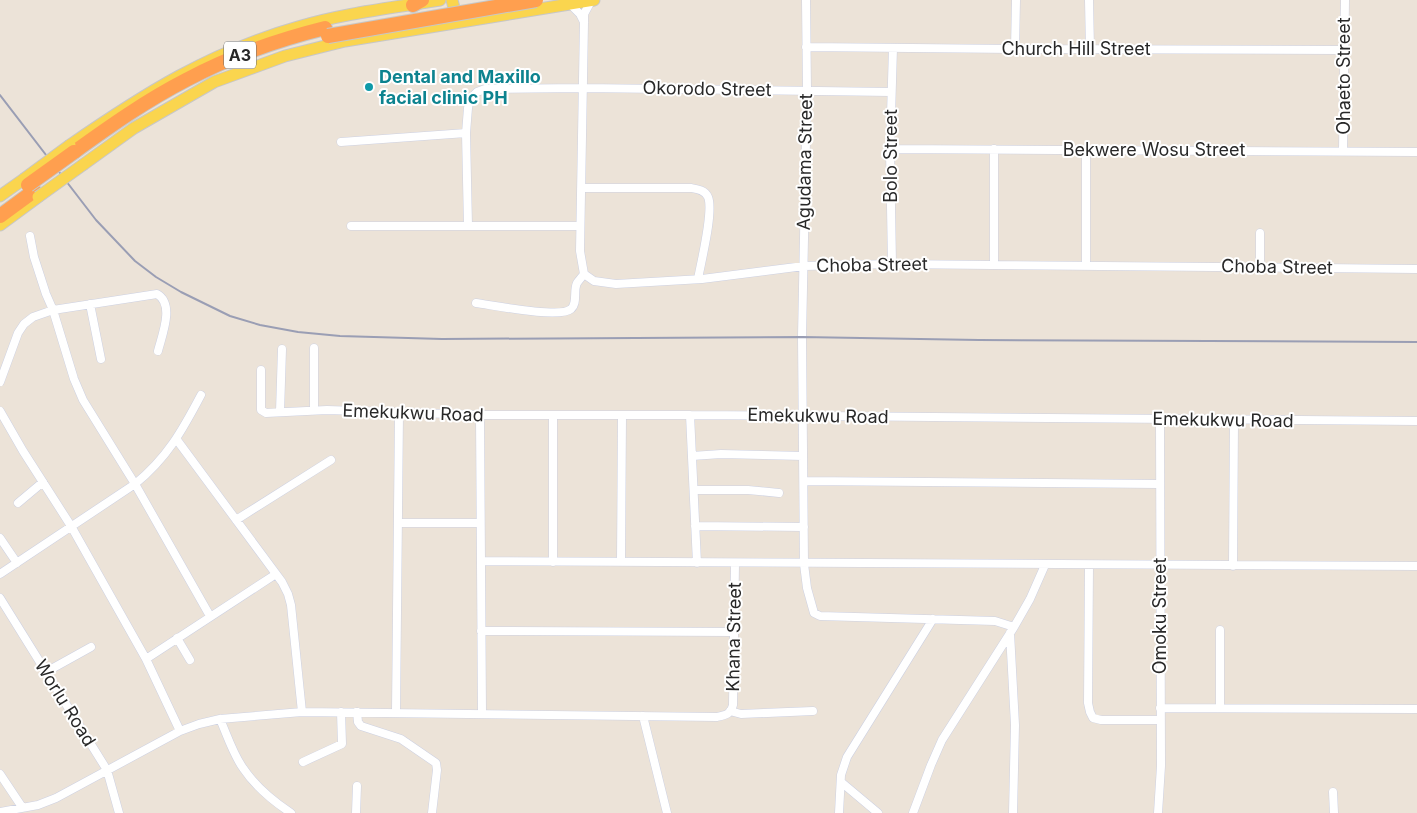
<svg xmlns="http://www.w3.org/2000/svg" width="1417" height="813" viewBox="0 0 1417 813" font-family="Inter,sans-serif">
<rect width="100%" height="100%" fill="#ece3d8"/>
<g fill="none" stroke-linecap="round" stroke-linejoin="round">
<defs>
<path id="street" d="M806 0 807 90 802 337 804 564 807 588 814 613 820 616 995 621 1014 627
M1089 0 1090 49
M591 1 584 14V22L580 251 584 274 594 281 616 284 702 279 804 266 892 264 1417 269
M570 4 580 14 584 22
M806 47 1015 49 1345 50
M1015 49 1016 0
M341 142 466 133
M890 149 1417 152
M994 149V264
M1086 150V265
M1343 151 1345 0
M581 188H691C697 189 705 190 708 197 714 211 701 262 698 279
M351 226H580
M468 226 466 133 468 108 470 99 477 92 485 89 583 88 891 92
M1260 233V267
M30 236 34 257 46 294 53 310 74 379 83 400 135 484 210 616
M892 264 890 149 893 48
M476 303C492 305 560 319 571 309 578 303 573 291 577 283 579 280 582 277 584 274
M90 304 101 359
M314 348V410
M261 370V410L266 413 327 410 480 415H690L1417 421
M0 382 18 333 24 324 33 317 53 310 157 294C175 304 162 335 158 351
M0 411 23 451 71 526 146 659 180 731
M280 412 282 349
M480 415 482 714
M553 415V562
M690 415 697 563
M177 440 282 582 288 594 291 605 302 712
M692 456 721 454 803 456
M804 481 1159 484
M694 490H748L779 493
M18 503 43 482
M236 520 331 460
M398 523H480
M695 526 804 527
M0 538 17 563
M481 561 1417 566
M621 562 622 415
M1089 565 1088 703 1090 712 1093 718 1101 720H1160
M1233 566 1234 421
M0 574 135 484C167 458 182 431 201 395
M0 598 107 770 119 813
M1220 630V708
M481 631 734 632
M1010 633 1015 725 1013 813
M177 638 190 660
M146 659 276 574
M46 672 91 647
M1160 708 1417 709
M730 711 741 714 813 711
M357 712 358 722 361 726 401 739 436 763 437 770 432 813
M396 712 399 413
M643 716 667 813
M220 719C227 735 233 754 243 768 255 786 273 801 291 813
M303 762 342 744 341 712
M0 774 22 807
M841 782 878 813
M1333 792 1334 813
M0 812 38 805 56 798 180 731 199 724 220 719 302 712 717 717C726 715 731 714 733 705L735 563
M356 813 357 786
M839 813 841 775 847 757 933 619
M913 813 931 765 942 740 1014 627 1030 599 1045 565
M1158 813 1161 766 1160 419"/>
<path id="primary" d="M452 0 457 20
M70 145C144 94 210 52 298 27 344 13 392 8 440 0
M84 164 134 128 214 82 285 56 345 41 594 0
M0 196 24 179
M0 225 38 197"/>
<path id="highway" d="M413 5 422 0
M74 152C110 126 147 100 186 80 229 57 277 40 325 28
M0 216 34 191"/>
</defs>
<!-- street casing -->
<use href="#street" stroke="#cdd1e2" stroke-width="9"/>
<!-- primary casing -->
<use href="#primary" stroke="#c7c7c7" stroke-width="13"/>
<!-- highway casing -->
<use href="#highway" stroke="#c7c7c7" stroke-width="16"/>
<!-- street -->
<use href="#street" stroke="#fff" stroke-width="8"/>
<!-- primary -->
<use href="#primary" stroke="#fad54e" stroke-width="11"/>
<!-- highway -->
<use href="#highway" stroke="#ff9f4f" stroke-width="14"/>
<!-- rail -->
<path stroke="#9a9eb4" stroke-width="2" d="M0 95 96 220 135 261 156 277 181 292 230 316 260 325 298 332 340 336 442 339 802 337 979 340 1417 342"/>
<defs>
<path id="primary-bridge" d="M24 179 70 145
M38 197 84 164"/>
<path id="highway-bridge" d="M328 36 536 0
M28 185 74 152"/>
</defs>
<!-- primary-bridge casing -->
<use href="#primary-bridge" stroke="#c7c7c7" stroke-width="13" stroke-linecap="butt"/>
<!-- highway-bridge casing -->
<use href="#highway-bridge" stroke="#c7c7c7" stroke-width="16" stroke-linecap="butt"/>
<!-- primary-bridge -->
<use href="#primary-bridge" stroke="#fad54e" stroke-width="11"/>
<!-- highway-bridge -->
<use href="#highway-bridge" stroke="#ff9f4f" stroke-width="14"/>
</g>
<!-- markers -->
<circle fill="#0f9aa8" stroke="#fff" stroke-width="2" cx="369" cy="87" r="5"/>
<g text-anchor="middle" stroke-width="4" stroke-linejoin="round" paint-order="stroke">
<!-- shield labels -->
<rect fill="#fff" stroke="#686868" stroke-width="1" x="224" y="41.5" width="32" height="27" rx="4"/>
<g font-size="16" font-weight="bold" fill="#282828">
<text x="240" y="61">A3</text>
</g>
<!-- street labels -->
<g font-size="18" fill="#282828" stroke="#fff">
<text x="1076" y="55">Church Hill Street</text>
<text transform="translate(1344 76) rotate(-90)" y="6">Ohaeto Street</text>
<text transform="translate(707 89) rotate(1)" y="6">Okorodo Street</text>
<text x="1154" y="156">Bekwere Wosu Street</text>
<text transform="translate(891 156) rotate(-90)" y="6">Bolo Street</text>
<text transform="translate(805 162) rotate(-89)" y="6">Agudama Street</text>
<text transform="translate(872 265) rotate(-1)" y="6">Choba Street</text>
<text transform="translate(1277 267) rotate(1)" y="6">Choba Street</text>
<text transform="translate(413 413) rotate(2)" y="6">Emekukwu Road</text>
<text transform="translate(818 416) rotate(1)" y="6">Emekukwu Road</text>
<text transform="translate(1223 420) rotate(1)" y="6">Emekukwu Road</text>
<text transform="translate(1160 616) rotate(-90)" y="6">Omoku Street</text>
<text transform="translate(734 637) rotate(-89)" y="6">Khana Street</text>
<text transform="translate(65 703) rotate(58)" y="6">Worlu Road</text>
</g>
<!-- culture labels -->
<g font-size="18" font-weight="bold" fill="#0d838f" stroke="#fff" text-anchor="start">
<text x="379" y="83">Dental and Maxillo<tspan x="379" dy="21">facial clinic PH</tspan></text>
</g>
</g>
</svg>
